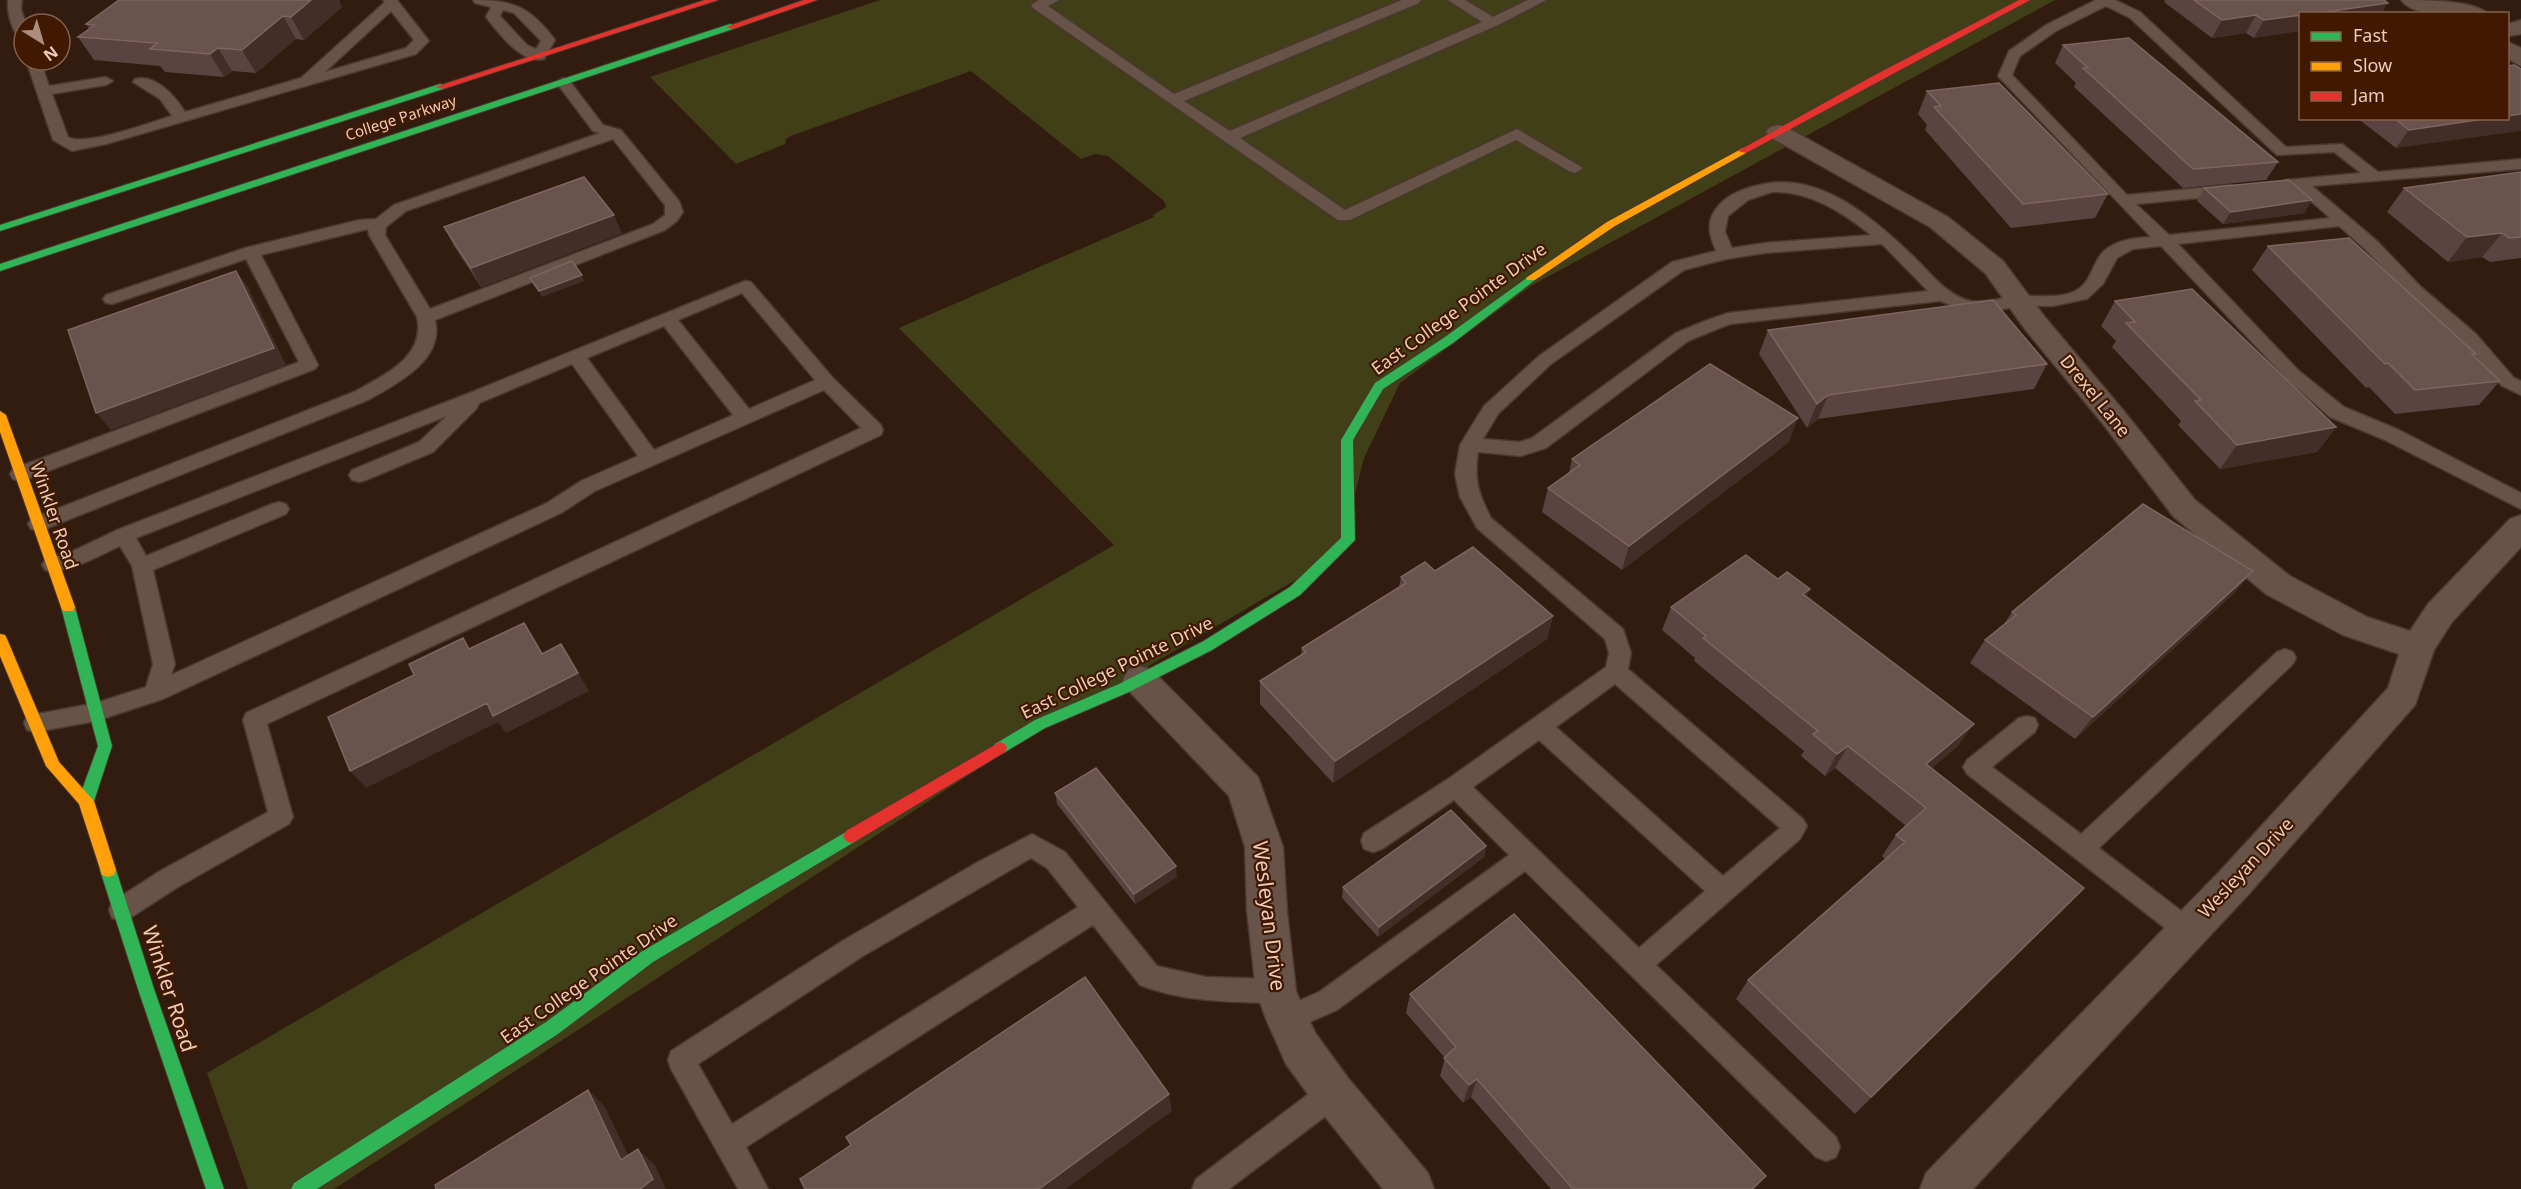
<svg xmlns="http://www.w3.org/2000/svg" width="2521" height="1189" viewBox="0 0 2521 1189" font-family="'Noto Sans',sans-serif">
<rect width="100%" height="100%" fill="#311c0f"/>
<!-- green -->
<path fill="#413f17" d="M880 0H2055L1531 286 1400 383 1364 458 1340 554 1024 739 334 1189H248L207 1073 1114 545 899 328 1154 217 1153 215 1166 207 1164 201 1108 156 1095 154 1081 159 971 71 791 136 786 139 785 144 736 164 650 77Z"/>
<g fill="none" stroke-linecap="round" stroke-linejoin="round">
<defs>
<path id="lane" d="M8 0H22L21 9 26 24H24V40C12 37 7 11 8 0Z
M383 0H397L429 41 416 54 106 144 72 151 53 140 26 60H40L49 86 106 77 113 81 106 85 52 94 68 137C86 147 151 122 172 116L160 99 133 82 135 79C156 74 175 96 185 112L301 78 385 2ZM391 11 414 40 406 48 325 72Z
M473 0C514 0 530 7 555 40L544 59C522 65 498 32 486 17L491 7 475 3ZM503 10 514 13 541 41 536 49 527 45 500 16Z
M1039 0H1059L1048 6 1174 94 1402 0H1421L1419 3 1184 101 1230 131 1482 22 1448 0H1465L1493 17 1528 0H1546L1498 25 1240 138 1345 210 1517 129 1583 168 1575 173 1569 171 1516 140 1350 220H1338L1033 8 1031 5Z
M2096 0H2115L2140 12 2286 147 2342 144 2378 172 2521 159V169L2312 186 2377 241 2421 287 2476 334 2514 378 2521 381V395L2502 386 2464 342 2409 295 2365 249 2339 226 2178 244 2299 371 2344 407 2399 430 2521 493V509L2385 440 2330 417 2287 379 2161 246 2133 249 2117 258 2103 284 2087 299 2081 300 2053 306H2018L1989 312 1967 311 1940 301 1730 324 1717 329 1688 341 1546 448 1521 456 1478 452C1474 480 1478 493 1491 518L1623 629 1631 653 1628 669 1803 819 1807 826 1800 839 1656 965 1836 1137 1840 1147 1836 1157 1826 1161 1816 1157 1525 871 1337 1010 1287 1032 1278 1028 1274 1019 1278 1010 1319 992 1509 855 1454 800 1382 849 1373 852 1364 849 1361 841 1364 833 1448 779 1606 667 1609 653 1605 639 1477 528 1460 497 1455 474 1460 445 1484 406 1539 356 1672 262 1716 251C1709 234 1705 221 1719 205 1730 193 1748 187 1764 184 1823 172 1878 222 1917 260 1933 276 1948 296 1971 301 1988 304 2004 296 2020 296 2038 295 2059 299 2075 291 2092 283 2092 262 2104 251 2118 239 2135 238 2151 237L1998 76 2009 51 2046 25ZM2106 6 2130 18 2277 155 2334 152 2361 173 2285 180 2283 183 2285 186 2295 187 2330 218 2169 235 2136 204 2231 195 2239 190 2231 185 2127 195 2012 75 2020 56 2056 31ZM1772 192C1810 191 1842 212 1871 235L1765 243 1732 248 1725 232 1728 216 1748 200ZM1882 244 1928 291 1728 313 1705 321 1676 333 1532 438 1520 442 1483 439 1498 414 1551 364 1684 270 1726 259 1765 253ZM1615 684 1780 828 1723 876 1556 727ZM1539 740 1705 891 1639 948 1473 787Z
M563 78 568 79 603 125 621 130 679 201 683 212 677 221 665 230 435 320C445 360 396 384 368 400L45 529 38 531 31 529 28 524 31 519 354 392C384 375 426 357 417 317L369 235 368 229 261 255 318 365 315 369 27 479 20 481 13 479 10 474 13 469 299 362 246 259 112 304 106 303 103 299 106 295 245 248 359 220 376 219 394 205 600 133 593 131 556 82ZM613 139 665 205V215L653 224 430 309 385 235 386 227 406 211Z
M745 281 751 282 833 378 881 425 883 430 881 435 267 724 293 817 289 824 178 887 130 918 121 921 112 918 109 910 112 902 160 871 268 812 243 720 246 713 861 428 824 390 595 491 561 513 163 699 96 721 35 732 27 730 24 723 27 716 96 703 146 687 153 664 132 566 120 546C102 554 64 576 45 570L42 565 45 560 73 551 117 530 472 392ZM742 293 815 380 749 409 678 320ZM664 326 733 415 654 450 587 358ZM572 364 638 456 581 481 547 503 171 675 175 664 153 570 286 514 289 509 286 504 279 502 272 504 146 556 136 538 447 416 419 442 352 470 349 475 352 480 359 482 366 480 433 452 477 408 479 403Z
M2285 649 2293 652 2296 658 2293 664 2099 848 2197 923 2201 931 2197 939 2188 943 2179 939 1967 774 1963 767 1967 760 2019 718 2027 716 2035 718 2038 725 2035 732 1992 767 2081 834 2277 652Z
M1032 834 1065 852 1157 966 1206 977 1276 979 1285 982 1289 991 1285 1000 1276 1003C1230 1002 1184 1002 1140 985L1093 925 746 1147 768 1189H738L671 1069 668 1060 671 1051 844 940 978 862ZM1031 858 1047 868 1078 907 732 1124 698 1064 863 956Z
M1333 1079 1343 1083 1347 1093 1343 1103 1229 1189H1192L1196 1179 1323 1083Z"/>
<path id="street" d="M2401 0C2423 0 2475 0 2488 14 2467 14 2415 20 2401 0Z
M2521 20V34L2508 36V24Z
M2508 42 2521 48V66L2508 59Z
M1778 125 1786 127 1948 217 2003 261 2044 316 2123 410 2195 500 2290 576 2367 617 2410 631 2428 604 2510 519 2521 515V547L2452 622 2434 650 2415 705 2248 895 1973 1189H1920L1926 1173 2220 871 2388 688 2399 654 2343 635 2266 594 2173 516 2103 424 2024 328 1985 273 1930 227 1770 137 1766 132 1770 127Z
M1140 666 1152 670 1258 777 1283 847 1287 911 1296 991 1304 1010 1316 1034 1348 1078 1428 1173 1434 1189H1383L1318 1108 1286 1064 1266 1019 1256 991 1247 911 1245 847 1229 796 1128 690 1123 680 1128 670Z"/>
<path id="fast" d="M730 24 733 25V29L0 271V264Z
M440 84 443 85V89L0 231V225Z
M1531 275 1536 278 1535 280 1453 343 1383 389 1353 440 1355 540 1300 595 1212 650 1129 692 1045 728 1005 752 1000 754 995 752 993 748 995 744 1035 720 1119 684 1202 642 1290 587 1341 538V440L1375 383 1445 337Z
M68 602 73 603 75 607 112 746 94 801 91 806 86 808 81 806 78 801 98 746 61 607 63 603Z
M851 829 856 831 859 836 856 841 653 962 558 1034 317 1189H291L294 1183 546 1022 641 952Z
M108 863 114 865 116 870 154 989 224 1189H206L138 989 100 870 102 865Z"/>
<path id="slow" d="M1743 148 1746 149V153L1615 226 1535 280H1527L1526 278 1607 222Z
M0 411 6 415 75 607 73 611H63L61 607 0 432Z
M0 634 5 635 7 639 59 762 94 801 116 870 114 875 108 877 102 875 79 804 46 766 0 656Z"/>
<path id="jam" d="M705 0H718L443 89 435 87Z
M804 0H817L733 29 726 27Z
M2019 0H2030L1746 153 1738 151 1873 76Z
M1000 742 1005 744 1007 748 1005 752 856 841 851 843 846 841 843 836 846 831Z"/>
</defs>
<!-- lane casing -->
<use href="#lane" stroke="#4b382f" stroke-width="3"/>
<!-- street casing -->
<use href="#street" stroke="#4b382f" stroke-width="3"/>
<!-- fast casing -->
<use href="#fast" stroke="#4b382f" stroke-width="2"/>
<!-- slow casing -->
<use href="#slow" stroke="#4b382f" stroke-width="2"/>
<!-- jam casing -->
<use href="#jam" stroke="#4b382f" stroke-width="2"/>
<!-- lane -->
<use href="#lane" fill="#675348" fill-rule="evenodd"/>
<!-- street -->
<use href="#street" fill="#675348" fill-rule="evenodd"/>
<!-- fast -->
<use href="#fast" fill="#30b455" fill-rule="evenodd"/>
<!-- slow -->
<use href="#slow" fill="#ff9f0a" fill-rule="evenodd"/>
<!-- jam -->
<use href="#jam" fill="#e5322d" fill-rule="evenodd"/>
</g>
<!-- wall -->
<path fill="#5a4340" d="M2165 0H2384L2254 38 2246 33 2212 38 2164 2Z
M342 7 304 40 296 39 256 73 232 71 224 77 165 72 160 66 94 60 78 37 89 29 86 24Z
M2063 45 2278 162 2266 180 2183 188 2074 87 2076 83 2055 63Z
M1927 91 2108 194 2095 218 2011 228 1925 130 1927 125 1918 114Z
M2357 118H2508L2396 148Z
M2521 172V258L2490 262 2482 257 2448 262 2387 212 2404 188Z
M2204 188 2312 200 2304 213 2223 224 2197 201Z
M444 227 622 233 481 287 454 246Z
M2268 246 2476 354 2474 356 2500 381 2479 405 2395 414 2369 387 2366 388 2252 270Z
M2115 301 2336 427 2317 452 2220 469 2178 425 2181 421 2112 347 2116 341 2101 326Z
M1768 330 2047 364 2034 389 1818 419 1807 428 1759 354Z
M1789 442 1622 570 1542 512 1548 488 1569 473 1572 459Z
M1435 571 1553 616 1547 639 1333 783 1260 704V681L1301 655 1302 648 1399 587 1401 577Z
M2253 571 2233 594 2075 739 1970 663 1985 640 2004 624 2012 612Z
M1778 579 1810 589 1806 597 1958 746 1932 768 2084 888 2065 908 1855 1114 1736 999 1748 980 1885 859 1882 856 1896 835 1906 826 1835 768 1825 776 1801 756 1804 751 1694 661 1695 658 1662 630 1671 607Z
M1055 793 1177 877 1135 904 1057 804Z
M1486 846 1484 857 1378 937 1342 898 1343 887Z
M1410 994 1766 1176 1754 1189H1551L1471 1097 1463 1103 1440 1076 1445 1058 1406 1013Z"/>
<!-- shaded-wall -->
<path fill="#432d27" d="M311 0H339L342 7 304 40 291 17Z
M2388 3 2381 14H2312Z
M2256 15 2246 33 2212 38 2222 20Z
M2301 15V31L2254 38 2264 20Z
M283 16 296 39 256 73 242 50Z
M218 48 232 71 224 77 210 54Z
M2521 114V131L2396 148 2409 130 2491 118H2508V116Z
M2312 200 2304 213 2223 224 2231 212Z
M614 215 622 233 481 287 471 268Z
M2502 233 2482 257 2448 262 2467 237Z
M236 271 248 287 286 365 111 430 96 413Z
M582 275 584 281 542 297 539 291Z
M1828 395 1818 419 1807 428 1817 404Z
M1798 418 1789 442 1622 570 1629 546Z
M2336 427 2317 452 2220 469 2237 445Z
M2253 571 2233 594 2075 739 2093 717Z
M1810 589 1799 612 1803 594Z
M1553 616 1547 639 1333 783 1335 761Z
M524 623 536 641 553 672 542 654Z
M561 644 589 691 506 733 498 722 366 788 350 771Z
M1974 724 1958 746 1911 786 1926 764Z
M1848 746 1835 768 1825 776 1837 754Z
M1486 846 1484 857 1378 937 1379 927Z
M1176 866 1177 877 1135 904 1134 894Z
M2084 888 2065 908 1855 1114 1871 1097Z
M1477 1079 1471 1097 1463 1103 1469 1085Z
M588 1090 605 1107 638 1176 621 1160Z
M1169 1094 1172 1111 1066 1189H1039Z
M638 1149 655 1165 666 1189H640Z"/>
<!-- building -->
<path fill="#6a524d" stroke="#7e655f" stroke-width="1.5" d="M119 0H311L291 17 283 16 242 50 218 48 210 54 150 49 157 43 78 37 95 25 86 24Z
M2194 0H2384L2388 3 2312 14H2301V15L2264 20 2256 15 2222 20Z
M2129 38 2278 162 2193 169 2083 68H2088L2063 45Z
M2514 65 2521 69V114L2508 116V66Z
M1999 83 2108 194 2023 204 1934 107 1941 106 1927 91Z
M2394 118H2491L2409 130Z
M2521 172V237L2509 238 2502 233 2467 237 2404 188Z
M584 177 614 215 471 268 444 227Z
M2289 180 2312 200 2231 212 2204 188Z
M2349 238 2476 354H2472L2500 381 2415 390 2388 363 2385 364 2268 246Z
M572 261 582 275 539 291 530 278Z
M236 271 274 348 96 413 68 330Z
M2192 289 2336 427 2237 445 2195 401 2201 400 2126 323 2135 322 2115 301Z
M1993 300 2047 364 1828 395 1817 404 1768 330Z
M1710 364 1798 418 1629 546 1548 488 1580 465 1572 459Z
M2143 504 2253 571 2093 717 1985 640 2016 615 2012 612Z
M1473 547 1553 616 1335 761 1260 681 1306 652 1302 648 1406 583 1401 577 1425 562 1435 571Z
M1746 555 1778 579 1787 572 1810 589 1803 594 1974 724 1926 764 2084 888 1871 1097 1748 980 1905 842 1896 835 1926 808 1848 746 1837 754 1813 734 1818 731 1703 638 1706 636 1671 607Z
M524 623 542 654 561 644 578 673 493 716 487 703 350 771 328 717 414 675 409 664 463 638 469 649Z
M1096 768 1176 866 1134 894 1055 793Z
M1451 810 1486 846 1379 927 1343 887Z
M1514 914 1766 1176 1752 1189H1573L1477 1079 1469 1085 1444 1058 1456 1047 1410 994Z
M1085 977 1169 1094 1039 1189H805L800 1179 851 1145 846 1137Z
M588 1090 621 1160 638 1149 653 1179 640 1189H436L435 1185Z"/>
<g text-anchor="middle" stroke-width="4.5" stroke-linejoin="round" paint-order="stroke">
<!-- far-street labels -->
<g font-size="15" fill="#edccbb" stroke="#401900">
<text transform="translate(401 118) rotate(-18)" y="5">College Parkway</text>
</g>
<!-- street labels -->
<g font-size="18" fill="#edccbb" stroke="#401900">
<text transform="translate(1459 309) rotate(-36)" y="6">East College Pointe Drive</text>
<text transform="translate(2095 396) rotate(51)" y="6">Drexel Lane</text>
<text transform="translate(54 516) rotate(71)" y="6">Winkler Road</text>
<text transform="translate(1117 668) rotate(-26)" y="6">East College Pointe Drive</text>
<text transform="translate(2246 868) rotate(-47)" y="6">Wesleyan Drive</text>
<text transform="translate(589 979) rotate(-35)" y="6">East College Pointe Drive</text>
</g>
<!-- near-street labels -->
<g font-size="21" fill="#edccbb" stroke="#401900">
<text transform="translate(1269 916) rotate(83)" y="7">Wesleyan Drive</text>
<text transform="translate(169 989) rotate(72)" y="7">Winkler Road</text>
</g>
</g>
<!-- legend -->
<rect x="2299" y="12" width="210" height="108" fill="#401900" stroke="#85614b" stroke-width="1.5"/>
<rect x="2311" y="32" width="30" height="9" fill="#30b455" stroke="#85614b" stroke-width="1.5"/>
<text x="2353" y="42" font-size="18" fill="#edccbb">Fast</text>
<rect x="2311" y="62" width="30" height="9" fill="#ff9f0a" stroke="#85614b" stroke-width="1.5"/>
<text x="2353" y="72" font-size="18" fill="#edccbb">Slow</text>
<rect x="2311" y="92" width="30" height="9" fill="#e5322d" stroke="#85614b" stroke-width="1.5"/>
<text x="2353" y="102" font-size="18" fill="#edccbb">Jam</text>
<!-- north arrow -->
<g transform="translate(42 42) rotate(143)"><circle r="28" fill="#401900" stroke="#85614b" stroke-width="1.5"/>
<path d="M0-4.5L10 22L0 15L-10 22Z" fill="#ab8e7f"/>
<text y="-9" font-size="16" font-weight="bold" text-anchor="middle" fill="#edccbb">N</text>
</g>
</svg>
